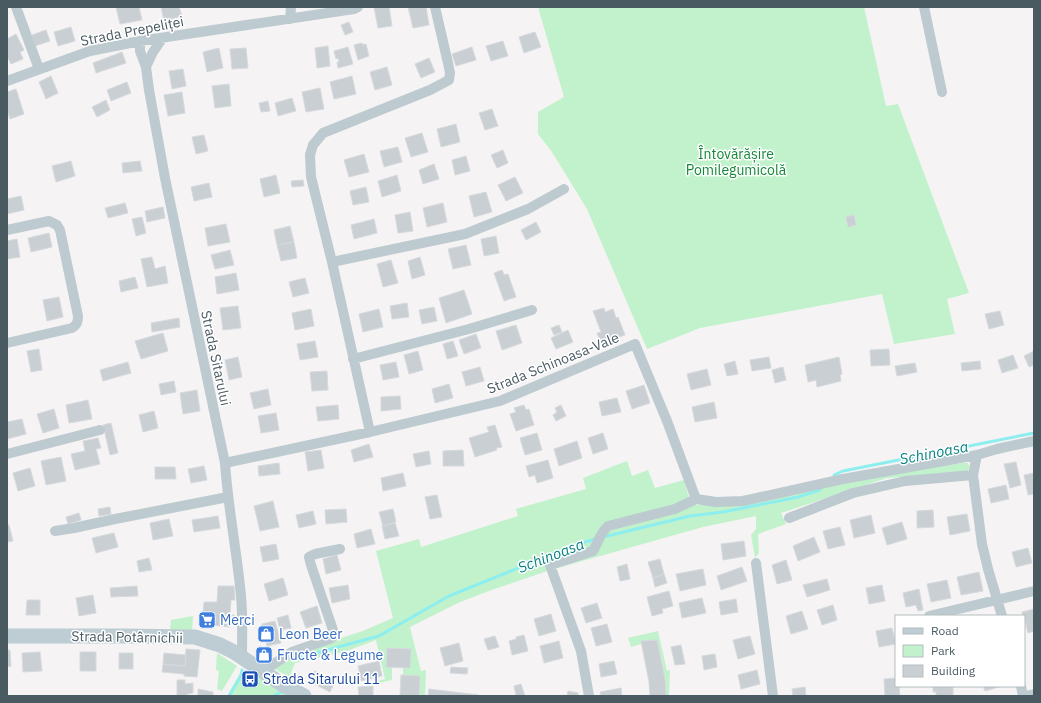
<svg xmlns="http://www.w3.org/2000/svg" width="1041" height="703" viewBox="0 0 1041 703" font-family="'IBM Plex Sans',sans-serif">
<rect width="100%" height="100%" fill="#f5f3f3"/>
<!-- green -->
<path fill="#c1f2cb" d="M538 7H864L886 106 898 104 969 293 947 299 955 334 894 344 882 294 700 328 647 349 587 209 552 152 538 134V112L564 97Z
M627 461 632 476 648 470 655 488 684 480 691 505H729L883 474 963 463H968L970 468 966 472 887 478 781 513 786 524 758 534 759 553 755 558 751 535 756 529V516L703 527 547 571 489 591 460 602 410 627 421 671 426 670 425 696H419L420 676 403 675V667H410V649L387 648 386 667H392V680L379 683 378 681 385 679 376 640 344 652 295 663 289 677 275 669 293 657 341 638 363 631 393 618 376 551 419 539 421 547 518 516 516 509 586 489 583 478Z
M193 616 192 632 172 631 170 628 171 620Z
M658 631 667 671 670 670 669 696H666L665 679 657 640 641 641V644L631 647 628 638Z
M217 653 237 666 222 691 217 689 219 671 216 670Z
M240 673C255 673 275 686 288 694L282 696H227Z"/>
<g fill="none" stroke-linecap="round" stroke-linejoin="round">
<!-- stream -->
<path stroke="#8deef0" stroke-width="3" d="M834 475 843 471 1034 433
M603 537 690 516 723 512 798 497 820 490
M294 659 379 636 449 596 578 544 596 539
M229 696 241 676 242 670
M273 696 284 691"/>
</g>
<!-- building -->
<path fill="#c9cfd2" stroke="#d6dade" d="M116 7H139L142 20 120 24Z
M161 7H179L182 16 164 21Z
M374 7H389L392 26 378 28Z
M408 7H426L429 25 413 28Z
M349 22 353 32 345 35 341 25Z
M71 27 75 41 58 46 54 32Z
M46 30 50 41 35 46 32 35Z
M535 32 541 47 524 53 519 37Z
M16 34 24 50 20 52 23 59 11 64 7 56V39Z
M503 41 508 56 491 61 486 46Z
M362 43 363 45 366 44 369 56 358 60 354 45Z
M328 46 330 66 317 68 315 48Z
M348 47 353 64 338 68 337 62H339L338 58 336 59 334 51Z
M472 47 476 60 456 66 452 54Z
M219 48 223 68 207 72 203 52Z
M246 48 248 68 232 69 230 49Z
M122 52 126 63 96 73 93 63Z
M429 58 435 72 421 78 415 64Z
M387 67 392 85 375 90 370 72Z
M183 69 186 86 172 89 169 71Z
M51 76 58 93 46 99 39 82Z
M352 76 356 94 334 99 330 82Z
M127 82 131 93 111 101 107 90Z
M229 84 231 106 215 108 212 86Z
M320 88 324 109 306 112 302 92Z
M16 89 24 114 10 119 7 110V92Z
M182 92 185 113 168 116 164 95Z
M292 98 296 111 278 116 275 103Z
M106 100 110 110 97 117 92 107Z
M268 101 270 111 261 112 259 103Z
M492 109 498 126 485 130 479 113Z
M456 124 460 142 441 147 437 129Z
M422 133 428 152 411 157 405 138Z
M204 135 208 151 196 154 192 137Z
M398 147 402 162 384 167 380 151Z
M503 150 508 163 497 168 491 155Z
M364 154 369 172 349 177 344 160Z
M466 156 470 171 455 175 452 160Z
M71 161 75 176 56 182 52 166Z
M140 161 142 171 123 173 122 163Z
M434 164 439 179 423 184 419 170Z
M276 175 280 193 264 197 260 179Z
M397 175 401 191 382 197 378 181Z
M515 177 523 193 506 201 498 185Z
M303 180 304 186 292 187 291 181Z
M209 183 212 197 194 201 191 187Z
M366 187 369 202 353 205 350 191Z
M486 192 492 212 474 217 469 196Z
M21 196 24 210 7 214V199Z
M125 203 128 213 108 218 105 208Z
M443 203 447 222 427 227 423 208Z
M163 207 165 218 147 222 145 211Z
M410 212 413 231 398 233 395 215Z
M854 215 856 225 848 227 846 217Z
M142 217 146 233 136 236 132 219Z
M374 219 377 233 354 239 351 225Z
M536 222 541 232 526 240 521 230Z
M226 224 230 242 208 246 205 228Z
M290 226 294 242 277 245 274 230Z
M49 233 52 247 31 252 28 238Z
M496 236 499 253 484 256 481 239Z
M17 239 20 257 7 259V241Z
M294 242 297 258 281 261 277 245Z
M466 245 471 265 453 269 448 249Z
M230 250 234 265 215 269 211 255Z
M152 257 155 269 165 266 168 283 147 287 141 259Z
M420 257 425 275 412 279 408 261Z
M391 260 398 283 383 287 377 264Z
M502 270 504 275 508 274 516 297 504 301 494 273Z
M236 273 239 290 217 294 215 277Z
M135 277 138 288 121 292 119 281Z
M305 278 309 293 293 297 289 282Z
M464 290 472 314 446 323 439 298Z
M59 297 63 317 47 321 43 300Z
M407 303 409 317 392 319 390 306Z
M238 306 241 328 223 330 220 308Z
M434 307 437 321 422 324 419 310Z
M604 308 605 312 613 309 616 318 618 317 625 335 619 337 618 334 600 341 597 333 601 332 593 311Z
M311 309 314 326 295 330 292 313Z
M379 309 383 327 363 332 359 314Z
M1000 311 1004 325 989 329 985 314Z
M179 318 180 327 152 332 151 323Z
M516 325 522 343 502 350 496 331Z
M559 325 562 332 554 335 551 328Z
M568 330 573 342 556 349 551 338Z
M163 333 168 351 141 359 135 341Z
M476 334 481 348 464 354 459 340Z
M315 341 318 357 300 360 297 344Z
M453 341 458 356 447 359 443 344Z
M39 349 42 370 31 372 27 351Z
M889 349 890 365 871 366 870 350Z
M418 351 423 370 409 374 404 355Z
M1034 351V365L1029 367 1024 356Z
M1013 355 1018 368 1002 373 998 360Z
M238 357 242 377 229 380 225 360Z
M769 357 771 368 752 371 750 360Z
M839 357 842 374 840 375 841 381 817 387 816 380 808 382 805 365Z
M735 361 738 374 727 376 724 364Z
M980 361 981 369 962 371 961 363Z
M128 362 131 373 103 381 100 370Z
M396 362 399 377 383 380 380 365Z
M915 363 917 372 897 376 895 366Z
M480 367 484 381 466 386 462 372Z
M783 367 786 380 775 383 772 370Z
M707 369 711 385 691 390 687 374Z
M327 371 328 390 312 391 310 372Z
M174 381 176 392 161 395 159 384Z
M449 384 453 398 435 403 432 389Z
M644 385 650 403 632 409 626 391Z
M268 389 271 405 254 409 250 393Z
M197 390 200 411 183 414 180 393Z
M400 396 401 409 381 411V397Z
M617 398 621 412 602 416 599 402Z
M88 400 92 419 69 423 66 405Z
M714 402 717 418 695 422 692 407Z
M338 405 339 419 318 421 316 407Z
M524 405 526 410 529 409 534 425 516 431 510 414 516 412 514 408Z
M561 405 566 416 556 421 553 415 557 412 555 408Z
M54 409 59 428 43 433 37 414Z
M154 411 158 428 143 432 139 415Z
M276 413 279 430 261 433 258 416Z
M22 419 26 434 7 439V422Z
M111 423 118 453 110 455 103 425Z
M495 425 502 447 496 448 497 450 475 457 469 438 489 432 487 427Z
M537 433 542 450 525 455 520 438Z
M603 433 608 449 593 454 588 438Z
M98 438 101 448 96 449 100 464 75 470 71 454 85 451 83 441Z
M577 441 582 458 559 466 554 449Z
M369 444 373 457 354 462 351 450Z
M321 450 324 468 308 471 305 452Z
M463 450 464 466H443V451Z
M429 451 431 464 416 467 413 454Z
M61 457 66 481 46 485 41 461Z
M548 460 553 478 537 483 535 475 529 477 526 466Z
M1016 462 1021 485 1010 488 1004 464Z
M279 463 280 474 259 476 258 466Z
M204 466 207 480 191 483 188 469Z
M155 467H175L176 479H155Z
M30 468 35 486 18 491 13 473Z
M403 473 406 486 383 491 381 478Z
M1034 473V494L1028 495 1024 475Z
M1006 485 1009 499 991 503 988 489Z
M437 495 442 517 430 519 425 497Z
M273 501 279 527 260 531 254 506Z
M110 507 111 514 99 516 98 509Z
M346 509 347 522 326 524 325 510Z
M393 509 396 522 383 526 379 512Z
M933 510 934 527 917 528V511Z
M313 511 316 524 299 528 296 515Z
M79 513 81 520 68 524 66 517Z
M967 514 970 531 950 535 947 517Z
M871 515 875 533 854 538 850 520Z
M218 516 220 528 194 532 192 520Z
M169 519 173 536 153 540 150 523Z
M902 522 907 539 887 545 882 528Z
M395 523 399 536 385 539 382 526Z
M7 525H9L13 541 7 542Z
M840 527 845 545 828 549 823 531Z
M371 529 375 544 357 548 354 534Z
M114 533 118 547 96 553 92 538Z
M814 537 820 552 798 561 793 546Z
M744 541 746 556 723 560 721 544Z
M276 544 279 559 263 562 260 547Z
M1028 548 1032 563 1016 567 1012 552Z
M337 555 341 570 326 574 323 559Z
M149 558 152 570 139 572 137 561Z
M660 559 664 574 653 578 648 562Z
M786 560 792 580 777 584 772 565Z
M627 564 630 579 620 581 617 567Z
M742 567 747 581 721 590 717 576Z
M703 569 706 585 680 591 676 574Z
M979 572 983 591 961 595 957 577Z
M664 574 667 583 655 587 653 578Z
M283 578 288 595 269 601 264 584Z
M827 579 830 590 807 597 803 585Z
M947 580 951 598 931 602 927 584Z
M348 585 350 599 332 603 329 588Z
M882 585 885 601 869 604 866 588Z
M137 586 138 596 111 597 110 588Z
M218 586H234L235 600H231L230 615H235V625L230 624V627L202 624 204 602H217Z
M919 589 923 610 918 611 916 605 906 607 903 593Z
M669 591 673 606 662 609 663 613 652 616 647 597Z
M93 595 96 613 79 616 76 598Z
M702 598 706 613 682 618 679 603Z
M736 599 738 612 721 615 719 602Z
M27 600H40V615H26Z
M597 603 602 618 586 623 581 608Z
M833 605 837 620 822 625 817 610Z
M317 606 322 623 306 628 300 612Z
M1034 609V631L1028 633 1024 616H1023L1022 612Z
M802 611 808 629 791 634 786 616Z
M551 614 556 631 539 636 534 619Z
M288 615 291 628 280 630 277 618Z
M275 621 281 643 267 646 262 624Z
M607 624 612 642 596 646 591 628Z
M892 628 896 644 879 647 876 631Z
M524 635 528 651 512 655 509 641 516 639V637Z
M495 636 499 647 488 650 484 639Z
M750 636 755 654 738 659 733 640Z
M657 640 665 679 666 696H650L649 682 641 641Z
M559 641 563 658 544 663 540 646Z
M459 643 463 661 445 666 440 648Z
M681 645 685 664 675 665 671 647Z
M262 648 269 657 265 661 257 651Z
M387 648 411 649 410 668 386 667Z
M186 649 200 650 197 677 184 676V674L162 672 163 664 185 666Z
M7 650H10L11 666 7 667Z
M40 652 42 671 23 672 22 653Z
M80 652H96V671H80Z
M119 653H133V669H119Z
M164 653 186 655 185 666 163 664Z
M715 654 717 667 704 670 702 656Z
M379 661 382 676 361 681 358 666Z
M614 661 617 674 601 677 599 664Z
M451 667 468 668 467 674 450 673Z
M757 670 760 684 741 689 738 675Z
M315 671 335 681 330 692 310 682Z
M401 675 420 676 419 696H400Z
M896 678V686H899L900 696H885L884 679Z
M177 680H185V684L193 683V693L187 694V696H177Z
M521 684 525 696H516L514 686Z
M373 686V696H359L358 687Z
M933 686H953V696H936V692H933Z
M983 686H1002L985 691Z
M805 687 806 696H793L792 689Z
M621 688 622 696H601L600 692Z
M198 689 213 692V696H198Z
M429 689 479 695V696H428Z
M568 691 578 693V696H567Z"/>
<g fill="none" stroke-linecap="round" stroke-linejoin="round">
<!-- street -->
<path stroke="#bdcacf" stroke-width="10" d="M16 7 39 69
M924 7 942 92
M290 19 291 7
M140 41V51L146 67 149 90 165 178 225 463C228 508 237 552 241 596 243 617 242 637 242 657
M146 67 153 52 162 39
M7 81 90 51 140 41 354 9 358 7
M7 230 49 221 57 225 60 230 78 316C78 322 77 325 72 328L7 343
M332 262 465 234 528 209 564 189
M353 359 469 329 532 310
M370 432 332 262 311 177 310 155 313 145 323 133 430 90 449 80 450 73 448 63 435 7
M7 454 100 430
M225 463 370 432 500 401 635 344 667 421 696 499
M973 475 982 544 988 569 1002 616
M789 518 853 493 905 481 973 475 977 455
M55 531 74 528 115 519 228 497
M756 563 773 696
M929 616 1034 591
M263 671 292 652 332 638 334 633 311 565 309 557 315 554 340 549
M1021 686 1023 696
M589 696 581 651 550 565 593 551C598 543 600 533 608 526L675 509 696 499 716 502 743 501 843 479 977 455 997 449 1034 441
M1026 696 1034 694"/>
<!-- secondary -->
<path stroke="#becdd4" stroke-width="15" d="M7 636H125L195 637 220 645 234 652 283 685 304 696"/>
</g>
<!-- icons -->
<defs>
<symbol id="supermarket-square" viewBox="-11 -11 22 22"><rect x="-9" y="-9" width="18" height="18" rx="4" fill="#3f7fe0" stroke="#fff"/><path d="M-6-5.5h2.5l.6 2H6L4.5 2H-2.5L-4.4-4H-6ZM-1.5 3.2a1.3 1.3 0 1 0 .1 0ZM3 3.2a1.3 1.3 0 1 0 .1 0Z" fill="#fff"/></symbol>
<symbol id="shop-square" viewBox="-11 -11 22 22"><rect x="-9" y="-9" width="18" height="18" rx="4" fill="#3f7fe0" stroke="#fff"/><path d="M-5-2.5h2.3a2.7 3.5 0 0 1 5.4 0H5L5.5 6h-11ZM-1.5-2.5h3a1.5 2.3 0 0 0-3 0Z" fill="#fff"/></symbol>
<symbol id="bus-square" viewBox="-11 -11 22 22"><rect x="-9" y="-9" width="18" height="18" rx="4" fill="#1a4fb4" stroke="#fff"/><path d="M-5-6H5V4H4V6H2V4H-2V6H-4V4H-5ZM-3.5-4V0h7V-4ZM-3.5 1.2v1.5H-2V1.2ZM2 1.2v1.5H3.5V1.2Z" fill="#fff"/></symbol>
</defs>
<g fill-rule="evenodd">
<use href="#supermarket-square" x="197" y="610" width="20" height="20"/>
<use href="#shop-square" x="256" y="624" width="20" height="20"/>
<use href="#shop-square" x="254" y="645" width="20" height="20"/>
<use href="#bus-square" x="240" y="669" width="20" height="20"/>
</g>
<g text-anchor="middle" stroke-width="3" stroke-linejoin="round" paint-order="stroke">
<!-- street labels -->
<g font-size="14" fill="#495a61" stroke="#fff">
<text transform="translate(132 31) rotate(-11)" y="5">Strada Prepeliței</text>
<text transform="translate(216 358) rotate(78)" y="5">Strada Sitarului</text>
<text transform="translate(553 363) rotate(-22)" y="5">Strada Schinoasa-Vale</text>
<text transform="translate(127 637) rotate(1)" y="5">Strada Potârnichii</text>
</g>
<!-- park labels -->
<g font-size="14" fill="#148838" stroke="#fff">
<text x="736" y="159">Întovărășire<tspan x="736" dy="16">Pomilegumicolă</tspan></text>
</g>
<!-- shop labels -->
<g font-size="14" fill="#366cbe" stroke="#fff" text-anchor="start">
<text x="220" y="625">Merci</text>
<text x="279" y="639">Leon Beer</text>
<text x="277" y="660">Fructe &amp; Legume</text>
</g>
<!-- transit labels -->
<g font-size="14" fill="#164399" stroke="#fff" text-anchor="start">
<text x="263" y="684">Strada Sitarului 11</text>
</g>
<!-- water labels -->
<g font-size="15" font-style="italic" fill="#0a8284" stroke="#fff">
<text transform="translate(934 453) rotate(-11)" y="5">Schinoasa</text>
<text transform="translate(551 556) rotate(-21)" y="5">Schinoasa</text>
</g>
</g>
<!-- border -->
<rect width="1041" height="703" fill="none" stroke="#495a61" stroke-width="16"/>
<!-- legend -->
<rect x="895" y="615" width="130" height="72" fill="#ffffff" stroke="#b6bdc0"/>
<rect x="903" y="628" width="20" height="6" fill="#becdd4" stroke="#b6bdc0"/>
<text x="931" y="635" font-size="12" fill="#495a61">Road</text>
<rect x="903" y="645" width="20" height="12" fill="#c1f2cb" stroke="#b6bdc0"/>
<text x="931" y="655" font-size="12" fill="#495a61">Park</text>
<rect x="903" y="665" width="20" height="12" fill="#c9cfd2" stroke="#b6bdc0"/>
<text x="931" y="675" font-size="12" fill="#495a61">Building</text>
</svg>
